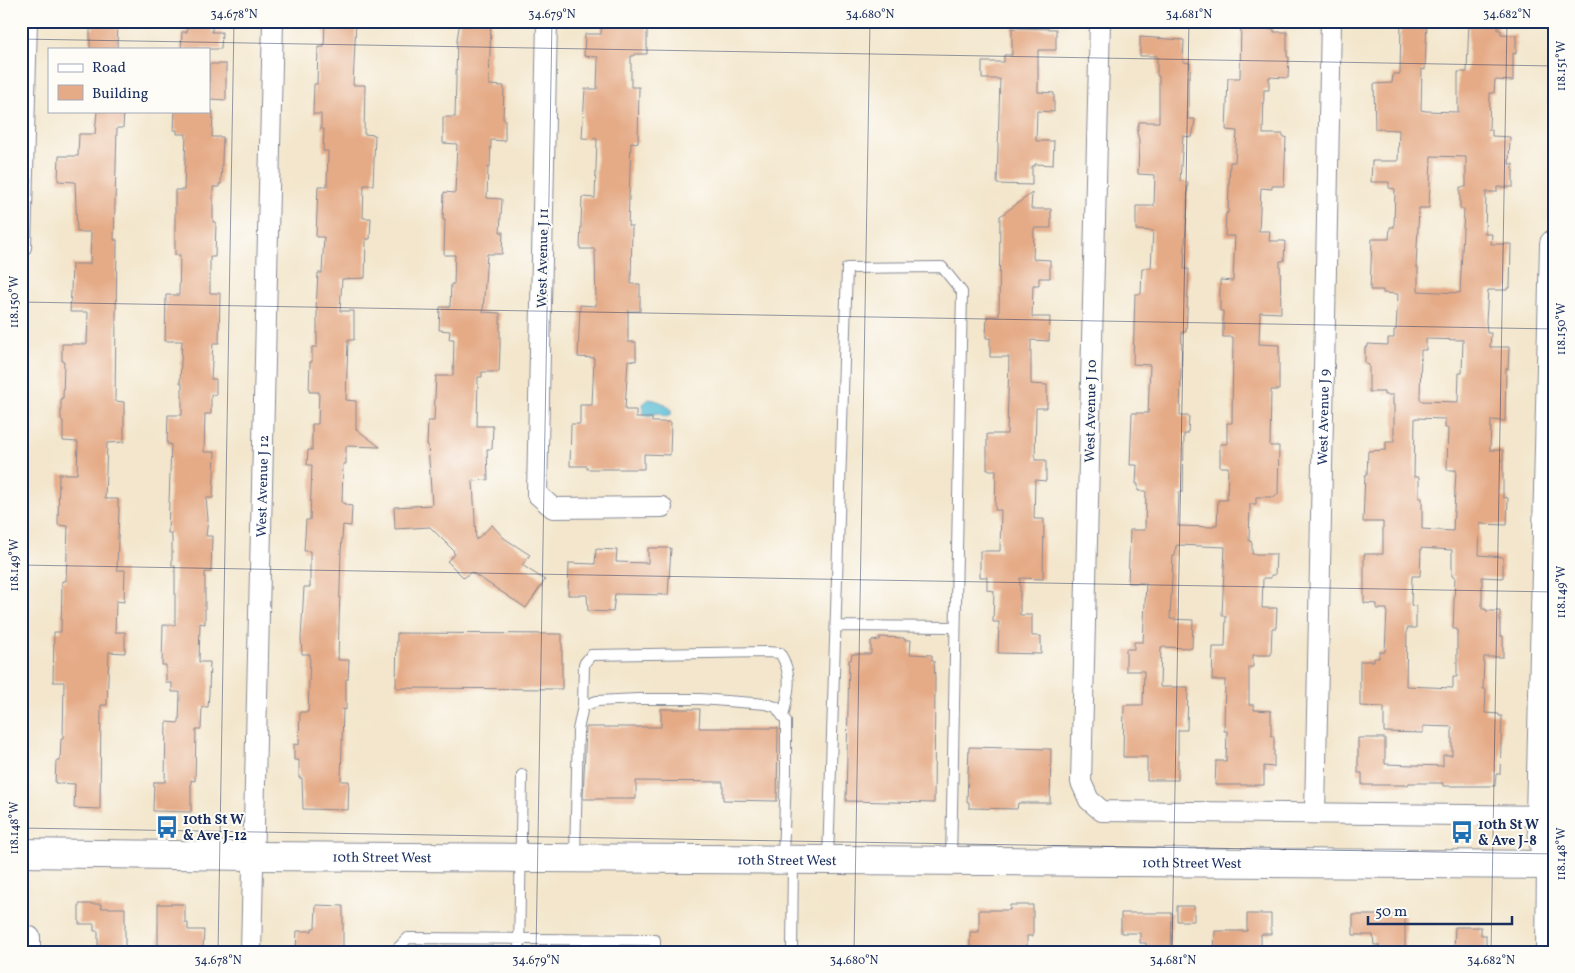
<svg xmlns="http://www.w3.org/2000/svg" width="1575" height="973" viewBox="0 0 1575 973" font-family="Vollkorn,serif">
<rect width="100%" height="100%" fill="#fdfcf7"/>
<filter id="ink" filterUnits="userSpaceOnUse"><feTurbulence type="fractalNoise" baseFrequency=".02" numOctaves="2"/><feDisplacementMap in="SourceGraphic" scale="10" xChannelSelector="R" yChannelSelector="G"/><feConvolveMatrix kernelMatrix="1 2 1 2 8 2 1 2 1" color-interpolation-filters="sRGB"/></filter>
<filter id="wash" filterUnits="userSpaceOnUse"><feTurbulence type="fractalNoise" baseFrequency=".0096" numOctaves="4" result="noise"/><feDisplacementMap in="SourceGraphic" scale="20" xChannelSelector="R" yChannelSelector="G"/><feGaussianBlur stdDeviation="1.12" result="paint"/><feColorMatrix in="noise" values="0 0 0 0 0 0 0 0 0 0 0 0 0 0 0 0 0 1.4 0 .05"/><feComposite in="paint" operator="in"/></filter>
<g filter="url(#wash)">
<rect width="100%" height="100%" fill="#f3e6cc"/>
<!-- water -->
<path fill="#55bbd3" stroke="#387598" d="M649 399C657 400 665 403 671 409V415L666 417 658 413 647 416 643 415V404Z"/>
<g id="blocks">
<!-- building -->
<path fill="#e5aa86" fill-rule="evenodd" d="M94 21H118L117 49H90V29H93Z
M188 21H212V32H222L221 49H181L182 32H187Z
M325 21H356L353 85H365L364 134 375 135 373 185H364L363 218H371L370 239H366L365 278 342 279 340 311H354V340H348L346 400 356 401V429L380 447 346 446V464H343L342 503H345V505L352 506 351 526 343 525 341 552 338 660H349L348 679H346V710L343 709 341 781H349L348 810 303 809 302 778H299V760H294V744L299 745 300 712H308L310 654H302L301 639 304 587H310V551H304L306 520H310L312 465H307L308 450H312V424H318L319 392H309L310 362H312V347H317V308H316L318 273H322L324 237H316L318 186H327L328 151H323L324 129H321V114H313L314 84H317L318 47H324Z
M460 21H491L489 85 504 86 503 119H505V141L491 140 490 167H488L487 198 502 199 500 232H503L502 254H487L483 312 500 313V349L499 372H482V377H478L477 426H493L492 449H487L488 480 473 481 476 540 492 525 504 538 530 555 522 565 545 580 526 608 471 572 464 578 447 561 455 554 453 552 454 551 430 527 395 529 394 507 432 505 428 445H427L428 421H434L436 376H453L454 339H449L450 331 439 330 440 307H450L451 284H454L455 255H444L445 220H443L444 192 455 193 457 144 443 143V117H455L457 40Z
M602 21H647V54H634V56H631V87H639L638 143 631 142 628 226H632L631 284H640V311H628V342H636V361L628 360 625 410H636V418H652V422H671L670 455 644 454V469H587V466H570L571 424H580V405H592L594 358 578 357 580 305 596 306 595 249H580L582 197 595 198 597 139 582 138 585 89H597L598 57 584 56 585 34H601Z
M1241 21 1269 22V29H1274V32H1287V57H1289L1288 78 1269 77V90H1264L1263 134H1283V137H1286L1284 186H1272V189L1261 188 1259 231H1270L1269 241H1285L1284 261H1280L1281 313 1260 312 1259 344 1279 345V390H1271L1270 446H1279L1278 495H1275V497H1256V504H1250L1249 541 1252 542V554H1276L1275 575H1271V578H1263L1262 608H1277L1276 628H1272L1271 655H1253V667H1249V705H1254V710L1271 711V736H1274V767L1264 766V785H1215L1216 761H1226L1227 731H1224L1225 680H1212L1213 647H1225L1226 616H1222L1225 547 1178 545 1176 546 1175 556H1173L1170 619 1193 620 1192 648 1161 647 1160 687H1188L1187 730H1178V780H1147V757H1123L1124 705H1143L1144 671H1126V649H1134V642H1143L1146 583H1128L1130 530H1145L1146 491H1138V484H1136L1137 465H1130L1132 413H1148L1150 365 1133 364 1135 294H1141L1142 268H1151L1153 231 1136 230V206H1154L1155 175 1138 174 1139 140 1137 133 1139 122H1159V76H1157V56H1140V37L1184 40 1183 62 1190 63V77H1188V119H1195L1194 128 1192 137 1183 136 1180 181 1188 182 1184 269H1189L1186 332H1182L1180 416H1189L1188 434H1184L1183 492H1179L1178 526 1213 527V525H1217L1218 500H1227L1228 467H1220V444H1227V423H1232L1233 337H1223V311H1220V280L1233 281 1235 236H1225L1226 213H1228L1230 162H1235L1237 131 1226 130 1228 78H1240Z
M1401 21H1427L1425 70 1422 69 1421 110 1426 111 1458 112V72H1467L1469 21H1491V24L1498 25V30H1501V34L1516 35V54L1513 53V81L1495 80 1494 93H1490L1489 130H1492V136L1510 137 1509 164H1513V187H1497V192H1486L1485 234H1492L1491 244H1511L1510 288H1507V290H1488L1486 321 1487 333H1491L1490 347H1509L1508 369 1506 368 1505 421 1491 420 1490 450H1503V497L1508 498 1507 525 1480 524 1479 555 1503 557V578L1482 577V609H1486V611H1500V636H1503V657H1484L1483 689H1486L1485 713 1499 714V716H1502L1500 774H1496L1495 786H1443V783H1409L1408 785H1362V773H1358V738H1385V764L1443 766V755H1452V727L1423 726V733L1384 732V707L1360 706V661H1374V658H1379V652H1385L1387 609H1377V604L1364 603V554H1383V522H1363L1365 475H1367L1368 451 1386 450V442H1394V405H1393V395H1384V392H1369V365L1365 363V347H1368V344L1388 345V338H1394V330H1396L1398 294 1383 293V290H1370L1372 239H1389L1390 227H1394L1395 189 1389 188V182H1371L1372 161H1398L1399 130 1375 129 1374 84 1392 83 1393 74H1400ZM1431 156 1466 157V187H1460V209H1464L1460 293 1418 291V267H1416L1419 208H1429ZM1426 339 1463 340 1462 373H1459L1458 402 1421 401 1420 399 1421 350H1426ZM1415 418 1445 419V428H1448L1447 470H1456L1453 531 1422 529V498H1419V477H1414ZM1421 548 1452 550V576H1455L1453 629H1457V677H1453V688L1406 686 1407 628H1416V606L1411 605 1412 576H1420Z
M1012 28 1056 29V50H1038V92L1054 93V112L1037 111 1036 141H1054L1053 165 1035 164V166H1032V185L997 184 1000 79H982V62H1004V55H1012Z
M209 64H226V100L209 99Z
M97 111H124L123 128H117L114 240H117L115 401 124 402V442L107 443 105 499H118V507H119L117 570H125L124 602 116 601 115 632H125V653L109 652 107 705H101L100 809 74 808 75 784 55 783 56 761H60L61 739H63L64 682H53L54 632H61L62 581H66L68 526 58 525 59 474H77L78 442 63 441V421L61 419V398H63L64 361H62V344H87L88 312H70L71 291 72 264H90L91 232H77L75 182 58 181 59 156H78L79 134H95Z
M175 111H213L212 137H223L221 184H219V187H213V222H216L215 257H210V293H220L219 343H213L211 379H216V395L211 394V414H205L204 452H215L213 498H206L208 519 206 536H212L211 572H205V624L200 623 199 662H210L209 693 208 707H202L201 729H196L195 781 191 780V812L153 811 154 782H165L166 722 179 723 180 692H172V683H166V665H162L163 625H175V566H172V538L171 533H168L171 444H167L168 415H182V383H180L182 341H165L166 295H179L180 255H175V190H184L186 134H177V130H174Z
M1032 193 1031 209H1051V228H1034L1033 259 1050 260V278H1039V285H1033L1032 317H1050L1049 341 1031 340V384L1047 385V408H1036L1035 460H1046V481L1035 480 1034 519H1044L1043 579 1020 578V615H1032V636H1041V654L998 653 999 622H993L994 591 987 590V577H980V551H1000L1001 510H995L996 470H987V434H1007L1009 357H990V338H986L987 316H999L1000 216Z
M648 548H671L668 595 615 594 613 612 588 611 587 595H568L569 563 595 564 596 549 617 550 616 562 648 563Z
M397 633 562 634V689L396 688Z
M880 637 904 638V640H911L910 654 932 655V661H934L935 679 934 803 846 801 849 660H851L852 654H871V641L880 640Z
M661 709H700L699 728H778L777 801 723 800V782L636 781V799H583L586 727H661Z
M969 747 1051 749 1050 803H1018L1017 809 969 808V802H967Z
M79 904H101V908H125V949H98V931H94V924H79Z
M158 904H185V923H188V930H204L203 950H182V946L158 945Z
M316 905 343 906V952H296L297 931H312V928H315Z
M1010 905H1033V936H1027V952H970V932H979V910H1010Z
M1177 906H1194V921H1177Z
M1121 913H1172L1171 951H1146V943H1140V933H1121Z
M1247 914H1271V934H1261V952H1214L1215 931H1247Z
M1353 915H1405V952H1379V945H1374L1373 935H1353Z
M1455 927H1481V935H1486V952H1454Z"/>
</g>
</g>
<g filter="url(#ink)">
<use href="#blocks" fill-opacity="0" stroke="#878a95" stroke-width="1"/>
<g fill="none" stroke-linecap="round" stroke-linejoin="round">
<defs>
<path id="lane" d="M836 626 955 627
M583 706 584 664 591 655 766 652 780 653C794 676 788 693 783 717
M575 856 578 730 583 706 597 701 638 699H700L766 704 776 707 786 721V772L783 859
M828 859 847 268 942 267 962 292 951 861
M397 952V949L408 938 655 940V952
M519 952 522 775
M792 952 793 861"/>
<g id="street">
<path d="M547 21 537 494 553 508 662 507"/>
<path d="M1100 21 1081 782 1089 800 1102 811 1552 816"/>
<path d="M21 247 27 21"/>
<path id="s1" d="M1315 813 1331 21"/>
<path d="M30 952V937"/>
<path id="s2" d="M251 952 273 21"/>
<path d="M1546 952 1547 865"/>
</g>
<path id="secondary" d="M1547 865 1540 816 1554 244"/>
<g id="primary">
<path id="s3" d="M21 853 252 856 1554 865"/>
</g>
</defs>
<!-- lane casing -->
<use href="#lane" stroke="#878a95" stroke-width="12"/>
<!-- street casing -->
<use href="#street" stroke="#878a95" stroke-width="22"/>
<!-- secondary casing -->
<use href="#secondary" stroke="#878a95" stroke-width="30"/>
<!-- primary casing -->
<use href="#primary" stroke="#878a95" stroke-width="30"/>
<!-- lane -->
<use href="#lane" stroke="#fff" stroke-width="10"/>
<!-- street -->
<use href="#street" stroke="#fff" stroke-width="20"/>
<!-- secondary -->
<use href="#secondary" stroke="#fff" stroke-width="28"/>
<!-- primary -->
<use href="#primary" stroke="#fff" stroke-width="28"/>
</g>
</g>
<!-- ticks -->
<path fill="none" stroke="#1b2f5e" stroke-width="1" stroke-opacity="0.45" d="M21 39 1554 66M21 302 1554 329M21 565 1554 592M21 828 1554 854M218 952 234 21M536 952 552 21M854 952 870 21M1172 952 1189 21M1491 952 1507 21"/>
<!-- icons -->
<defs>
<symbol id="bus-bare" viewBox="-9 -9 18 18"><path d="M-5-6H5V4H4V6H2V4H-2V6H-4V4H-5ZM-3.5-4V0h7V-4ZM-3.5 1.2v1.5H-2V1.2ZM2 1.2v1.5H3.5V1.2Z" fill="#1f6fb2" stroke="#fdfcf7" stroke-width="2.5" paint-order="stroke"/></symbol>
</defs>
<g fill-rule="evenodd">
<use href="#bus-bare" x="151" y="811" width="32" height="32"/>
<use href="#bus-bare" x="1446" y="816" width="32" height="32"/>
</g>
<g text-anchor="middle" stroke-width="4" stroke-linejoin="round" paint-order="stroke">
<!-- street labels -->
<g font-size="14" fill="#1b2f5e" stroke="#fdfcf7">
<text transform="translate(542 258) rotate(-89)" y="5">West Avenue J 11</text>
<text transform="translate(1090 411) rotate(-89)" y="5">West Avenue J 10</text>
<text dy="5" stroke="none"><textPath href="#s1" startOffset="396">West Avenue J 9</textPath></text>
<text dy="5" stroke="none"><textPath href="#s2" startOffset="466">West Avenue J 12</textPath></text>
<text dy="5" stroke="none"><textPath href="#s3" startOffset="361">10th Street West</textPath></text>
<text dy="5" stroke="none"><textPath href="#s3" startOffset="766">10th Street West</textPath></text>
<text dy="5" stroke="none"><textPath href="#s3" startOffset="1171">10th Street West</textPath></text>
</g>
<!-- poi labels -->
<g font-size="14" font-weight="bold" fill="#1b2f5e" stroke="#fdfcf7" text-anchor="start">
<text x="183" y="824">10th St W<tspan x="183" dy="16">&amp; Ave J-12</tspan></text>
<text x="1478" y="829">10th St W<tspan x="1478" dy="16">&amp; Ave J-8</tspan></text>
</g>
</g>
<!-- margin -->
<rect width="1575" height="973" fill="none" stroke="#fdfcf7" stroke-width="55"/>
<!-- legend -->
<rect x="48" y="48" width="162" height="65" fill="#fdfcf7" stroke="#a3aaba"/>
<rect x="58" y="64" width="25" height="8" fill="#ffffff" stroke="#a3aaba"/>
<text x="92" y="72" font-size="15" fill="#1b2f5e">Road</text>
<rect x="58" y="85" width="25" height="15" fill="#e5aa86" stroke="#a3aaba"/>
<text x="92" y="98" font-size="15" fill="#1b2f5e">Building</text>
<!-- scale -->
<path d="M1368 916v8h144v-8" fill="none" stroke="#1b2f5e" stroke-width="2.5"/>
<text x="1375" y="916" font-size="15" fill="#1b2f5e" stroke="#fdfcf7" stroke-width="4" paint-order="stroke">50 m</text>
<rect x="28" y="28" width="1520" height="918" fill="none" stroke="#1b2f5e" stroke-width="2"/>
<g font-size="12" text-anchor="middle" fill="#1b2f5e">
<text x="234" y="18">34.678°N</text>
<text x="552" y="18">34.679°N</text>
<text x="870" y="18">34.680°N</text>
<text x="1189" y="18">34.681°N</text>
<text x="1507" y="18">34.682°N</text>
<text transform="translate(1561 66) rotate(-90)" y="4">118.151°W</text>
<text transform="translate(14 302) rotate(-90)" y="4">118.150°W</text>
<text transform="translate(1561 329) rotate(-90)" y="4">118.150°W</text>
<text transform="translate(14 565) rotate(-90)" y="4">118.149°W</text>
<text transform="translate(1561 592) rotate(-90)" y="4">118.149°W</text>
<text transform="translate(14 828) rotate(-90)" y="4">118.148°W</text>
<text transform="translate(1561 854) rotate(-90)" y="4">118.148°W</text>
<text x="218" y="964">34.678°N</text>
<text x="536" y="964">34.679°N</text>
<text x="854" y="964">34.680°N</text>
<text x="1173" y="964">34.681°N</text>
<text x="1491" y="964">34.682°N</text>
</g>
</svg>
